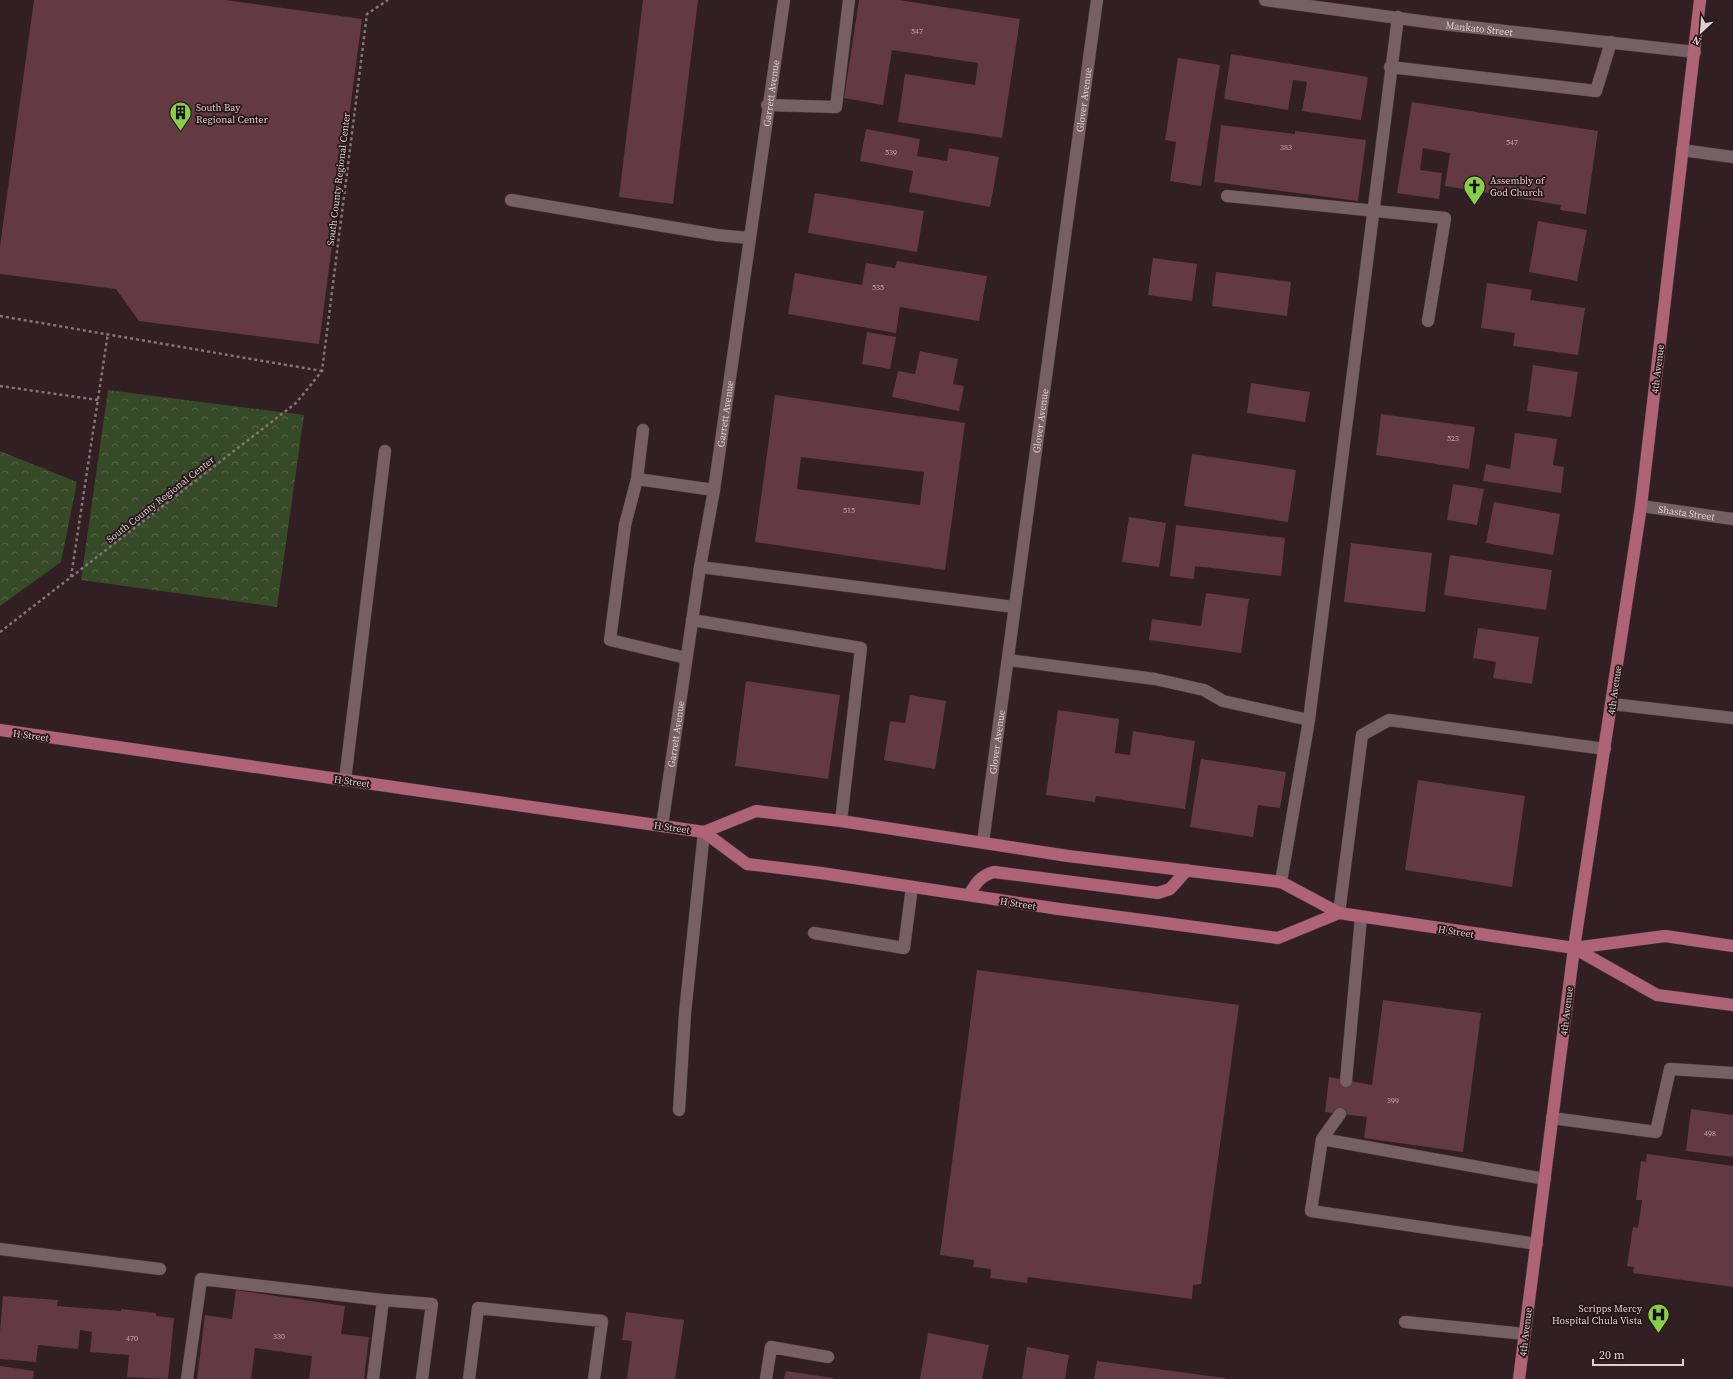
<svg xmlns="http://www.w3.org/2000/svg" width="1733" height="1379" viewBox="0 0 1733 1379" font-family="'Source Serif 4',serif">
<defs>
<pattern id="park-crowns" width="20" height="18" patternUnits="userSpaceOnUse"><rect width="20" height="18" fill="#364a27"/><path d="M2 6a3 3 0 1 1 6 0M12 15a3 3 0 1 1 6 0" fill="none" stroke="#536345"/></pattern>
</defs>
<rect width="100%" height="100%" fill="#311f23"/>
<!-- park -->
<path fill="url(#park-crowns)" d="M108 390 304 415 277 607 81 580Z
M0 451 77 482 61 562 0 606Z"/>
<!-- building -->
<path fill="#633943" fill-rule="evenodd" d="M34 0H225L362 19 319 344 139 321 116 289 0 274V246Z
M643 0H698L673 204 619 197Z
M859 0H899L1020 19 1002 138 898 122 905 74 975 85 978 63 892 50 883 105 844 98Z
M1231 54 1368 77 1361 120 1302 111 1307 82 1293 80 1288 110 1224 99Z
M1178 58 1220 65 1201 186 1170 181 1176 142 1165 140Z
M1412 102 1598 131 1586 214 1560 210 1561 205 1445 186 1450 153 1423 148 1420 170 1442 173 1439 199 1397 193Z
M1221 125 1295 134V131L1366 140 1358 201 1214 182Z
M866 129 920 139 917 156 947 161 949 148 999 157 990 207 909 192 913 171 860 161Z
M815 193 924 211 917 252 808 233Z
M1538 221 1587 230 1577 281 1529 272Z
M1153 258 1197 264 1192 301 1148 295Z
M897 261 987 276 979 321 900 307 896 333 788 314 795 273 862 285 866 263 895 268Z
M1216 272 1291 282 1287 316 1212 306Z
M1487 283 1532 290 1530 300 1585 308 1578 355 1513 346 1515 333 1481 328Z
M867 332 896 337 890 369 862 364Z
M920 351 958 359 953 384 964 386 959 411 892 397 898 371 915 374Z
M1533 365 1578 372 1571 417 1527 411Z
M1251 383 1310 392 1305 422 1247 413Z
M775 395 965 423 945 570 755 542ZM801 457 924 472 920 505 797 489Z
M1381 414 1475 427 1469 469 1376 455Z
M1515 433 1557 439 1553 465 1564 467 1561 493 1483 481 1486 464 1510 469Z
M1192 454 1296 470 1288 522 1184 506Z
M1453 484 1484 489 1477 525 1447 520Z
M1494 502 1560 514 1553 555 1486 543Z
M1129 517 1166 523 1159 567 1122 562Z
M1176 525 1285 538 1281 576 1195 566 1194 579 1170 576Z
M1351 543 1432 553 1425 612 1344 602Z
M1450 555 1552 570 1546 610 1444 595Z
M1206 593 1249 599 1241 653 1149 640 1152 619 1201 626Z
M1478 628 1539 637 1532 684 1493 678 1496 662 1473 658Z
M746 681 840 695 828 779 735 766Z
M910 695 946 701 935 769 884 760 890 721 905 723Z
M1058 710 1119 719 1115 753 1130 755 1133 731 1195 741 1185 809 1096 796 1095 802 1046 795Z
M1201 759 1286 772 1280 808 1258 805 1253 837 1190 827Z
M1418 780 1525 796 1512 887 1405 870Z
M977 970 1239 1005 1201 1284 1193 1285 1192 1299 1028 1277 1027 1283 990 1278 991 1269 973 1267 974 1260 940 1255Z
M1383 1000 1481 1013 1463 1152 1364 1138 1367 1117 1325 1112 1329 1077 1372 1085Z
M1691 1109 1733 1115V1157L1686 1151Z
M1647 1154 1733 1166V1287L1633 1273 1634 1267 1627 1266 1633 1227 1638 1228 1642 1200H1636L1641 1161 1646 1162Z
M236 1290 345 1306 341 1334 369 1337 364 1379H309L312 1356 255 1348 251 1379H197L205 1315 232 1319Z
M3 1296 58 1300 57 1306 121 1311V1309L156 1313V1316L174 1318 168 1379 127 1377 129 1355 90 1352 92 1332 80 1330 78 1349 38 1345 36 1362 0 1359V1331Z
M626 1312 684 1320 675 1379H627L632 1341 622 1340Z
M928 1333 989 1345 982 1379H920Z
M1027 1347 1069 1355 1065 1379H1022Z
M1097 1361 1225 1378V1379H1094Z
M0 1366 34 1371 33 1379H0Z
M786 1371 833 1378V1379H784Z"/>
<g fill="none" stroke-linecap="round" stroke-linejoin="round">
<defs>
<path id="service" d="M1390 67 1596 91 1611 42
M767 105 836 107 849 0
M1682 150 1733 157
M1227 196 1445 218 1428 321
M511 200 717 235 749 238
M643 430 637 479 625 525 610 640 686 658
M637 479 714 490
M700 567 1014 607
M692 620 861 648 841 821
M1008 660 1155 679 1204 690 1223 701 1309 720
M1612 704 1733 718
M345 780 385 451
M1339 913 1362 735 1389 720 1605 749
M814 933 904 948 912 887
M1346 1081 1361 917
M679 1110 685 1013 704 832
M1552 1118 1656 1132 1670 1069 1733 1073
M1322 1139 1340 1114
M1537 1244 1311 1211 1322 1139 1545 1179
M0 1249 160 1269
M383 1300 432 1304 422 1379
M1405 1322 1525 1334
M187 1379 201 1279 383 1300 373 1379
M469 1379 478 1308 602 1321 594 1379
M766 1379 771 1347 828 1357"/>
<g id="minor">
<path id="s1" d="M1265 0 1442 24 1695 52"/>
<path id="s2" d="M1641 506 1733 519"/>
<path id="s3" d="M662 826 700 567 714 490 784 0"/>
<path id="s4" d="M983 842 1097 0"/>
<path d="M1281 882 1309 720 1398 17"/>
</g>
<path id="primary" d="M0 730 704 832 747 864 821 873 1059 909 1278 938 1339 913
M704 832 756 811 841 821 1068 856 1281 882 1339 913 1574 948 1665 936 1733 946
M969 895C976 883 980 876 994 872L1158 893 1170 889 1187 870
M1574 948 1657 995 1733 1005
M1519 1379 1574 948 1641 506 1700 0"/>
</defs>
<!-- service casing -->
<use href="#service" stroke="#4b3c3f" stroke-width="13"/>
<!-- minor casing -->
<use href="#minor" stroke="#4b3c3f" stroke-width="13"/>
<!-- primary casing -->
<use href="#primary" stroke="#4b3c3f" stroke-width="13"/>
<!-- path -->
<path stroke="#837477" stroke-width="2.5" stroke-dasharray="3 3" stroke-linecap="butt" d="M0 316 322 371
M0 386 98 400
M71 577 108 333
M0 632 296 403 322 371 367 14 388 0"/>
<!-- service -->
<use href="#service" stroke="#766064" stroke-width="12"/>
<!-- minor -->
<use href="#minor" stroke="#766064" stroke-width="12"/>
<!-- primary -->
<use href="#primary" stroke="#af6376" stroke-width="12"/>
</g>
<!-- icons -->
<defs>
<symbol id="building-pin" viewBox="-11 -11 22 30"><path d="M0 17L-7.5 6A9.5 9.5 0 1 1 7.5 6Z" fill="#88cf49" stroke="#271619"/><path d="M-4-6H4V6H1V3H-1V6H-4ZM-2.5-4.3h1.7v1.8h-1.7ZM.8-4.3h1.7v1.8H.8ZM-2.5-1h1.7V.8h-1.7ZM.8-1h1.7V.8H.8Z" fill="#111"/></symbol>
<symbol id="church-pin" viewBox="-11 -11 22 30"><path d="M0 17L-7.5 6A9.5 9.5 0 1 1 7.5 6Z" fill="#88cf49" stroke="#271619"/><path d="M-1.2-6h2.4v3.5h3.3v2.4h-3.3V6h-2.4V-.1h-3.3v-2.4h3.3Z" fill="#111"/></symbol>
<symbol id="hospital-pin" viewBox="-11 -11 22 30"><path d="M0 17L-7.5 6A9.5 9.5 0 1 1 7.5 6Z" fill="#88cf49" stroke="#271619"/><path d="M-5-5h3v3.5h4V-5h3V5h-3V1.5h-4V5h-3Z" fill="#111"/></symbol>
</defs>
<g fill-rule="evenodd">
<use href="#building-pin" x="168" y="100" width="25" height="34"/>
<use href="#church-pin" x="1462" y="174" width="25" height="34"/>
<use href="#hospital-pin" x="1646" y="1302" width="25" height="34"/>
</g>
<g text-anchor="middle" stroke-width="3.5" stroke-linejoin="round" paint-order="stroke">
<!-- number labels -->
<g font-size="8" fill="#beaaae">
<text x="917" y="34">547</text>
<text x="1512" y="145">547</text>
<text x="1286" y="150">383</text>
<text x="891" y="155">539</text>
<text x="878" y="290">535</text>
<text x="1453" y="441">523</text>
<text x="849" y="513">515</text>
<text x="1393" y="1103">399</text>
<text x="1710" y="1136">498</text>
<text x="279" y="1339">330</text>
<text x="132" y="1341">470</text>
</g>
<!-- street labels -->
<g font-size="10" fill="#ddd0d2" stroke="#271619">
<text dy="4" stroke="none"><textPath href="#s1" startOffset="216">Mankato Street</textPath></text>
<text dy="4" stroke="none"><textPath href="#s3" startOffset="741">Garrett Avenue</textPath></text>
<text dy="4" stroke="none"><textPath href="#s4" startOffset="749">Glover Avenue</textPath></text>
<text transform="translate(338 179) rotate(-83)" y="4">South County Regional Center</text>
<text transform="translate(1657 369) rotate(-83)" y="4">4th Avenue</text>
<text dy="4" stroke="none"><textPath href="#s3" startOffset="417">Garrett Avenue</textPath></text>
<text dy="4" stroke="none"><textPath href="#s4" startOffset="425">Glover Avenue</textPath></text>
<text transform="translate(160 499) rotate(-38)" y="4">South County Regional Center</text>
<text dy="4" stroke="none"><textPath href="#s2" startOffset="46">Shasta Street</textPath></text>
<text transform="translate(1614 690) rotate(-82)" y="4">4th Avenue</text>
<text dy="4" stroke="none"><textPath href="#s3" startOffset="93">Garrett Avenue</textPath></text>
<text transform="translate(31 735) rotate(8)" y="4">H Street</text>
<text dy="4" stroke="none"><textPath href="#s4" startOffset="101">Glover Avenue</textPath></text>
<text transform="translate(352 781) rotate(8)" y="4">H Street</text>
<text transform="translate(672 827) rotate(8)" y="4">H Street</text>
<text transform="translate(1018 903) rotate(9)" y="4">H Street</text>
<text transform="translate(1456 931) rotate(9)" y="4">H Street</text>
<text transform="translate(1566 1011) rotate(-83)" y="4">4th Avenue</text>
<text transform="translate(1525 1332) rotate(-83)" y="4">4th Avenue</text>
</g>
<!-- poi labels -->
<g font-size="10" fill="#ddd0d2" stroke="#271619" text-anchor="start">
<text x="196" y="111">South Bay<tspan x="196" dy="12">Regional Center</tspan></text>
<text x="1490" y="184">Assembly of<tspan x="1490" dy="12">God Church</tspan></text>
<text x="1642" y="1312" text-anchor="end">Scripps Mercy<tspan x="1642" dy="12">Hospital Chula Vista</tspan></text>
</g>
</g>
<!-- north arrow -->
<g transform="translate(1701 32) rotate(206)" stroke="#271619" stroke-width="3" paint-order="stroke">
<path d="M0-3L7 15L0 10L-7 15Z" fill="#ddd0d2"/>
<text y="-6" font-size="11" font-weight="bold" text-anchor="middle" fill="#ddd0d2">N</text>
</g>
<!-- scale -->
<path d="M1593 1359v6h90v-6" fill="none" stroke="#ddd0d2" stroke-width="2"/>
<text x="1599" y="1359" font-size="12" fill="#ddd0d2" stroke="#271619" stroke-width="3" paint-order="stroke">20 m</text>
</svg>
